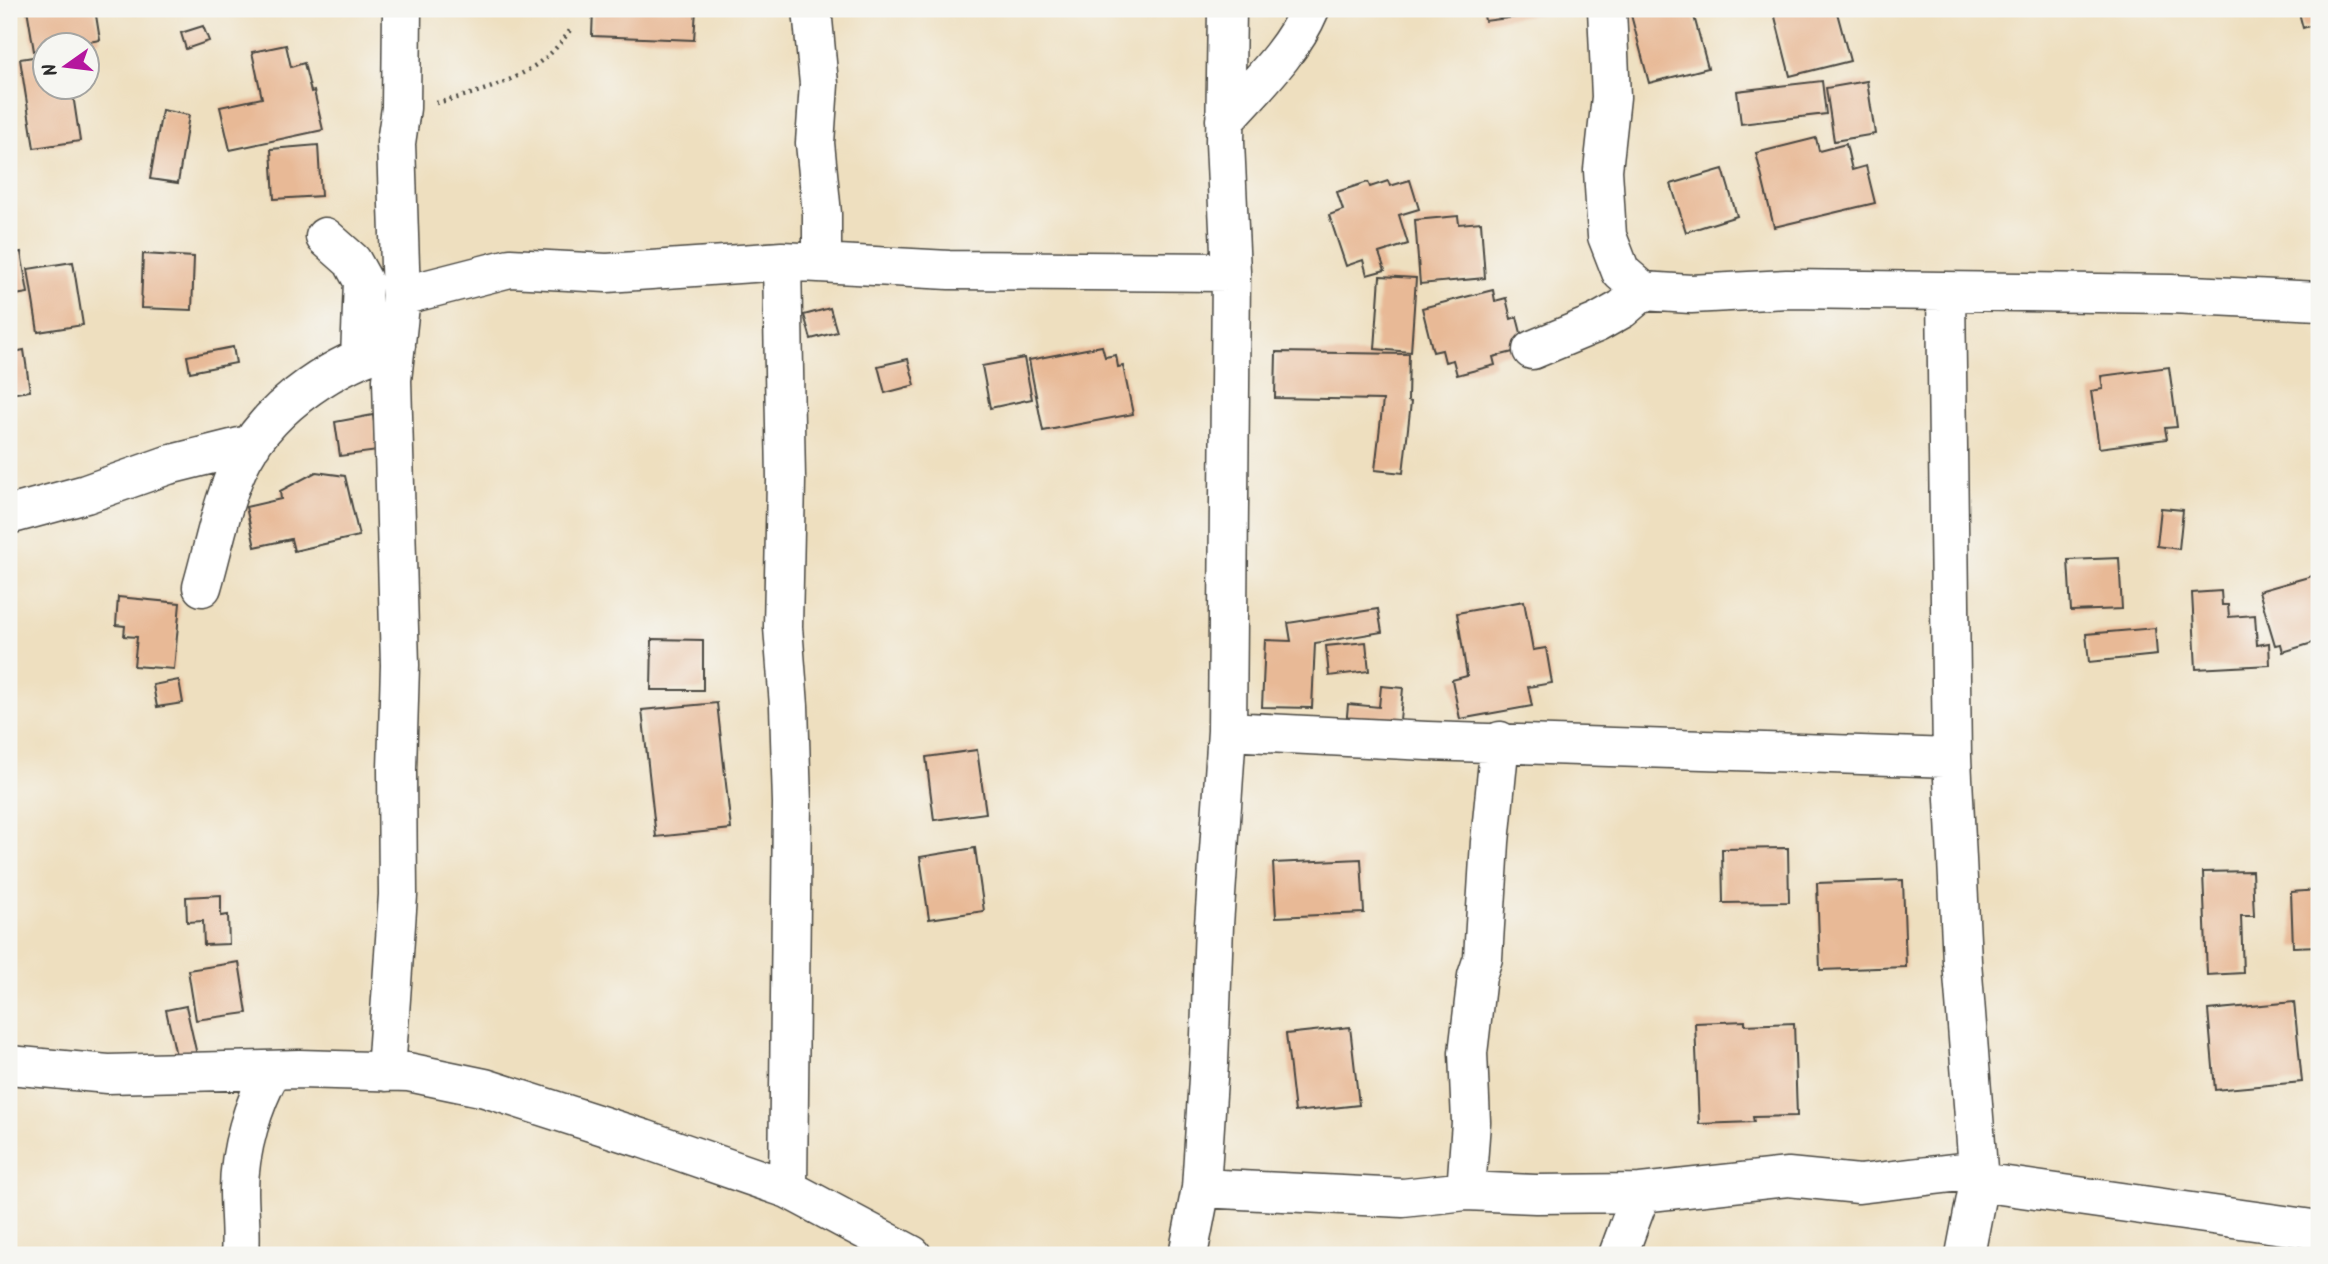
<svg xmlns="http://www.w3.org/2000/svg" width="2328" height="1264" viewBox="0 0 2328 1264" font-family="Kalam,sans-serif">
<rect width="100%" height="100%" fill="#f6f6f2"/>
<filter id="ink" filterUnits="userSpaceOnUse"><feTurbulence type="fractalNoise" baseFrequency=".0143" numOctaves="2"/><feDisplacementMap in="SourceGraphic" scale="14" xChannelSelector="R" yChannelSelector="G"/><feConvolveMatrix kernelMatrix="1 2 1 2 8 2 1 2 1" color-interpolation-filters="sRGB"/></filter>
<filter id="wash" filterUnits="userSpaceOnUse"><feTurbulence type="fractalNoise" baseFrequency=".00686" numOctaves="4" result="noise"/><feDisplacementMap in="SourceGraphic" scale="28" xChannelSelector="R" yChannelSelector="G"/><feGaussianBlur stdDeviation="1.57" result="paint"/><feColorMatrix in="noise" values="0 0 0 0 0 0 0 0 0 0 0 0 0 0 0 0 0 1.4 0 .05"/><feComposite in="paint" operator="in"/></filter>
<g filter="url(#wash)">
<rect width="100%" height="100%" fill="#eedfbf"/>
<g id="blocks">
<!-- building -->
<path fill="#e8b996" d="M27 9H95L100 40 66 46H46V49L34 51Z
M593 9H696L694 40 592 36Z
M1483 9H1554L1555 12 1485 21Z
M1655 9H1692L1708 68 1649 83 1631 15Z
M1773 9H1836L1850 61 1790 76Z
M2298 9H2319V23L2303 28Z
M203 26 209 41 186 49 181 33Z
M286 45 291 67 304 63 311 92 314 91 323 130 230 150 220 107 262 98 252 52Z
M46 55V88H72L80 141 34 148 20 59Z
M1822 81 1826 114 1741 124 1737 91Z
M1867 81 1875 134 1834 141 1826 88Z
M162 110 189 115 178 183 150 179Z
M1816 138 1819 151 1846 144 1852 170 1866 166 1875 203 1774 227 1756 153Z
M318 145 321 196 274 199 271 149Z
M1723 169 1737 216 1686 232 1671 184Z
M1410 180 1419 209 1399 215 1408 244 1379 253 1385 270 1367 275 1363 260 1346 266 1329 215 1343 210 1337 192 1368 182 1370 187 1388 181 1390 186Z
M1458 216 1459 224 1481 222 1485 278 1420 284 1415 220Z
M21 252 28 293 9 296V254Z
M143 254 194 257 192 310 141 308Z
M73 262 83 325 38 332 28 269Z
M1380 276 1416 278 1411 352 1375 349Z
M1493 290 1495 301 1506 298 1511 319 1517 317 1525 349 1493 357 1495 365 1457 375 1453 360 1445 362 1442 350 1433 352 1422 308Z
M830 308 837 332 811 339 804 315Z
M1102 346 1105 357 1116 355 1118 367 1123 366 1133 414 1043 431 1029 360Z
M233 347 236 363 190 372 187 356Z
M24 350 30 391 9 394V353Z
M1276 352 1409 354 1408 401 1411 402 1403 473 1375 470 1383 400 1275 398Z
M1024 358 1032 399 990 408 982 366Z
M908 359 915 385 885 393 878 366Z
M2169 367 2177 427 2165 428 2167 439 2099 448 2091 391 2103 389 2101 376Z
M373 415 378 451 340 456 335 422Z
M316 472 345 476 359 536 294 551 291 539 255 547 246 507 281 499 280 491Z
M2161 508 2183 510 2179 549 2157 546Z
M2119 558 2122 609 2071 611 2068 560Z
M2319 574V641L2283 652 2281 644 2275 645 2259 591Z
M2221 591 2222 605H2228L2229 617 2255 615 2257 645 2269 643 2270 665 2196 669 2192 593Z
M118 597 180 603 174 669 134 666 137 637 124 636 125 626 116 625Z
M1524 601 1533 650 1546 648 1552 683 1528 687 1532 706 1460 719 1452 680 1467 676 1457 613Z
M1378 609 1382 632 1315 643 1312 708 1262 707 1265 640 1291 641 1288 623Z
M2155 628 2157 655 2089 662 2086 634Z
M652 639 703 640V690H651Z
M1366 642 1369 671 1329 676 1326 646Z
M179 680 183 703 157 707 153 685Z
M1381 686 1403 688 1399 731 1346 727 1348 704 1379 707Z
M717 703 731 829 656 837 642 710Z
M977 750 986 813 934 820 926 757Z
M975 848 984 911 929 919 920 857Z
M1788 848 1789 902 1723 903 1722 849Z
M1361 859 1364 913 1276 917 1273 863Z
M2252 871 2254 916H2241L2243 973 2207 975 2203 872Z
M1903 880 1906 967 1820 970 1817 883Z
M2319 890V946L2293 947 2291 892Z
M221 895V916L228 915 229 944 204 945 203 921 187 922 186 897Z
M239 962 247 1013 196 1020 188 970Z
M2294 1002 2302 1082 2215 1090 2208 1010Z
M186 1006 197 1055 177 1060 166 1010Z
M1745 1021V1025L1794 1023 1797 1116 1753 1117 1754 1122 1699 1124 1695 1023Z
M1350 1027 1359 1105 1295 1112 1286 1034Z"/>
</g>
</g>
<g filter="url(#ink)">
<use href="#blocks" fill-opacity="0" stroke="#484641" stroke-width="2"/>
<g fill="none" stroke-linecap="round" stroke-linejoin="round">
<defs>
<path id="street" d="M812 9 819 84 815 143 822 214V263
M1607 9 1611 97 1603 170 1607 236 1621 272 1643 291 1691 294 1787 289 2171 294 2319 301
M1225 120C1256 85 1292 52 1310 9
M325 237 352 261 363 281 360 358
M782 261 786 480 783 627 789 706 792 803 788 1189
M1946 292 1952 758 1962 961 1979 1182 1965 1255
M401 296 510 268 607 273 782 261 949 270 1231 272
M1532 350 1597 323 1622 309 1643 291
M9 515 86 494 168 465 252 444
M202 587C214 546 223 495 243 458 273 403 337 362 396 345
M1227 731 1427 741 1952 758
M9 1065 108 1074 299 1069 408 1072 485 1088 644 1139 788 1189 912 1255
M386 1072 398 895 397 769 400 665 392 380 401 296 396 143 401 108 402 9
M1201 1188 1403 1198 1466 1191 1536 1194 1641 1193
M1466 1191 1471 1122 1468 1053 1477 976 1483 958 1490 842 1500 741
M240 1255C242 1233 239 1212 239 1190 239 1150 253 1104 272 1070
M1188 1255 1201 1188 1209 1063 1214 925 1227 731 1231 272 1225 142 1227 9
M1618 1255 1641 1193 1788 1177 1859 1184 1961 1172 1979 1182 2319 1230"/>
</defs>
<!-- street casing -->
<use href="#street" stroke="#484641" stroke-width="41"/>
<!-- path -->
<path stroke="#484641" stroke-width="4.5" stroke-dasharray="2 5" stroke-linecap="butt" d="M436 103C487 91 543 75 572 27"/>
<!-- street -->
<use href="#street" stroke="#fff" stroke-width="38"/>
</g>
</g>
<!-- margin -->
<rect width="2328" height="1264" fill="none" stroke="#f6f6f2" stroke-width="35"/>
<!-- north arrow -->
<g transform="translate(66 66) rotate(256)"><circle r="33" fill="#f6f6f2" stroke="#a5a5a2" stroke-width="2"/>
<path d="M0-5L12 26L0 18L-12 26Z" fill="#b5179e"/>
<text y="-10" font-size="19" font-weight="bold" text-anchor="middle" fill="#2b2b2b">N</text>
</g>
</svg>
